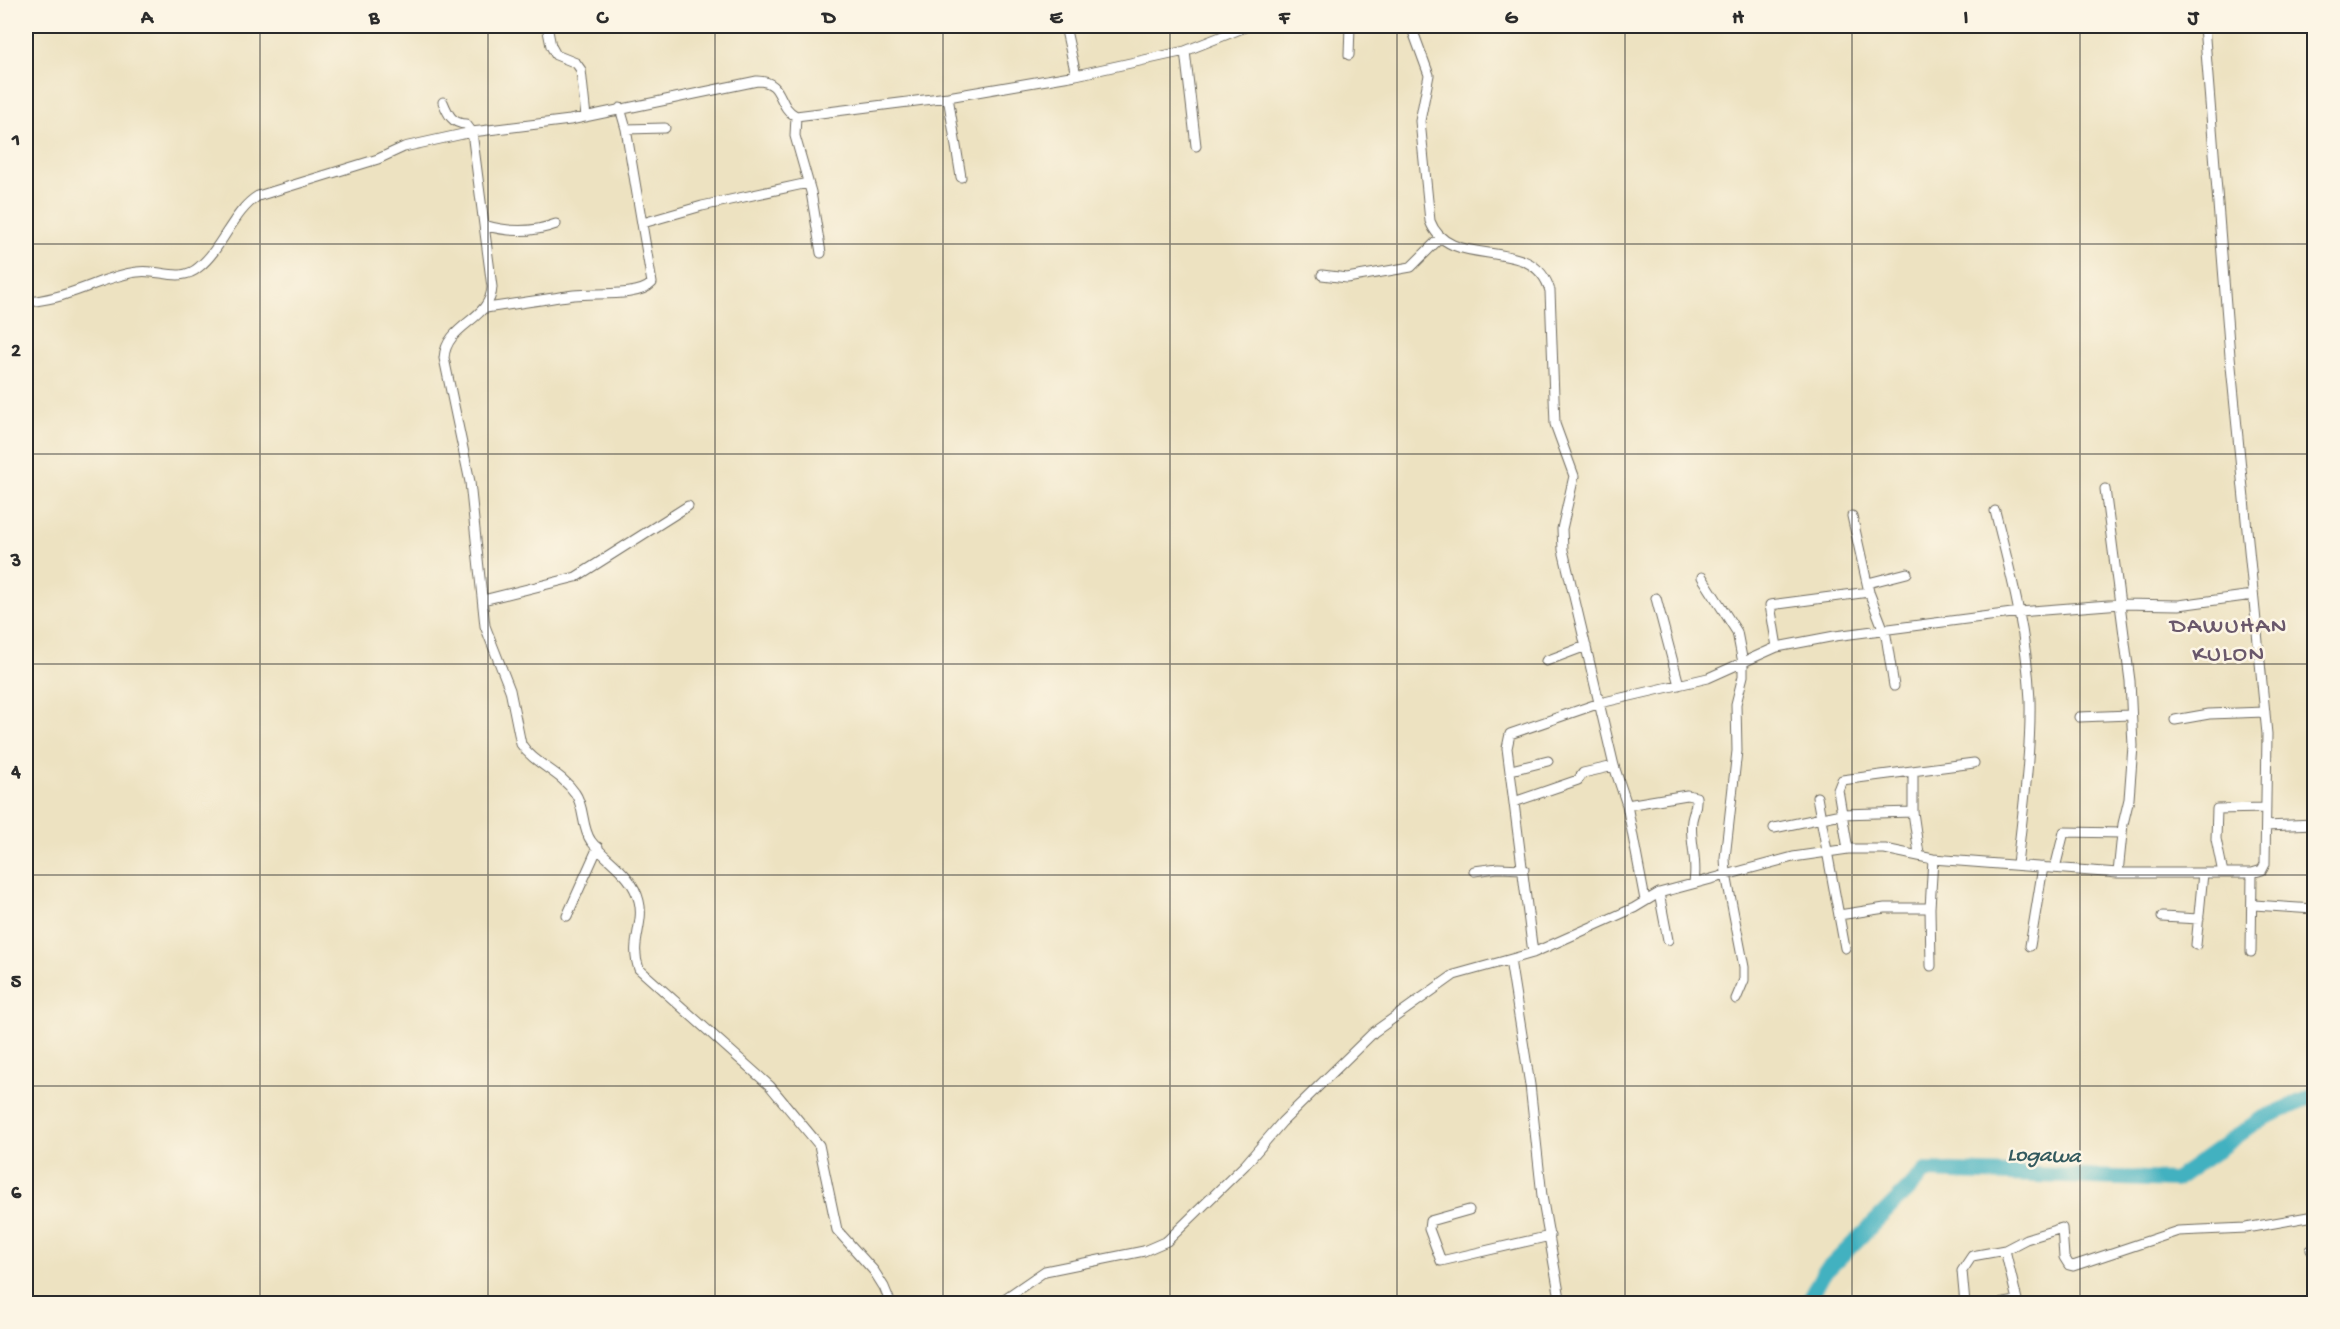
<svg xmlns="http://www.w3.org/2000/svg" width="2340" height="1329" viewBox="0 0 2340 1329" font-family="'Gochi Hand',sans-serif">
<rect width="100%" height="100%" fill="#fcf5e5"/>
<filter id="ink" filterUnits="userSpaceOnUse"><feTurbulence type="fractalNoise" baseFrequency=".0167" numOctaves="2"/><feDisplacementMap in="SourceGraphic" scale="12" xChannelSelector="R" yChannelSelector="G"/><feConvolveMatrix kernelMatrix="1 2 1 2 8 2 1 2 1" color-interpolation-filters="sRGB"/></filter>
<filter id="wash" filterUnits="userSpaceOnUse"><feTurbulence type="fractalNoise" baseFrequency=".008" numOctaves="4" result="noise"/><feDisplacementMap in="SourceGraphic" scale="24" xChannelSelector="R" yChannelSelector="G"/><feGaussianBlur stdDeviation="1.35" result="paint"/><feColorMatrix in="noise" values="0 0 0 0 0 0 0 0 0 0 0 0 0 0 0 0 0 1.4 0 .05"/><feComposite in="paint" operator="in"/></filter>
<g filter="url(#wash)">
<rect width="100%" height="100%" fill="#ede2c1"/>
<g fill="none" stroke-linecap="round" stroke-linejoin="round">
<!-- river -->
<path stroke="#43b1c0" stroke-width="16" d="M1807 1304 1823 1274 1926 1171 2175 1180 2261 1119 2314 1096"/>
</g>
</g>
<g filter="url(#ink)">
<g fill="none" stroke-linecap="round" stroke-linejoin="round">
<defs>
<path id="minor" d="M547 26 551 46 556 55 576 63 581 70 586 117
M1065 26 1076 75
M1411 26 1429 75 1420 121 1430 221C1449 273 1534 232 1550 291L1555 424 1574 476 1562 529 1563 550 1614 766 1627 805 1645 900
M1185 51 1196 146
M1349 55 1350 26
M948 97 961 177
M443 102C448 114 452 124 466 124L472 132 492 287C491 320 446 324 444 358L470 482 485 626 510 690 521 744C534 764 561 772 575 793 585 807 581 827 591 841 607 862 632 873 639 901 645 924 629 943 639 969L770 1086 819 1145 837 1230 874 1271 884 1287 891 1304
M796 116 795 136 811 192 821 253
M626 129 665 128
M643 223 702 206 808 183
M484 225C507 232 532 233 556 224
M1322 275 1347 278 1411 267 1440 238
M26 303C39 300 53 299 66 294 90 287 112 275 137 272 158 268 180 284 199 267 222 249 234 210 258 196L378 159 404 147 472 132 570 120 757 81C785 81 776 106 796 116L948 97 1076 75 1185 51 1248 26
M486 308C515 304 545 299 574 295 594 292 638 298 652 283L626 129 620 108
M2105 489 2130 681 2133 746 2129 799 2123 824 2118 873
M1995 511C2011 573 2027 635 2030 700 2031 754 2023 810 2017 864
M1852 516 1869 592 1886 636 1894 686
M1702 577 1737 632 1743 663V676L1736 704 1737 751 1725 858 1726 874 1744 967V980L1736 999
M1868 583 1907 573
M1656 598 1679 685
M483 600 576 577 688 506
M1777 647 1770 605 1869 592
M1546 661 1586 646
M2079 717 2130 715
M2175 720 2209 714 2265 712
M1511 770 1548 761
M1913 773V812L1919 854
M1817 797 1845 948
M1514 802 1578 780 1583 773 1614 766
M1627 805 1687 795 1696 797C1697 806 1694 811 1692 820 1689 838 1698 861 1694 882
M2266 826 2314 824
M1774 828 1841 814 1913 812
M1848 849 1838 790 1842 780 1974 763
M2055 868 2064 832 2122 833
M1474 871 1498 868 1524 869
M2223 873 2216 839 2217 809 2266 808
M1659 893 1668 940
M2254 905 2314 909
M1839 915 1885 908H1930
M567 916 598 847
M2162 917 2199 919
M2196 945 2203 873
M2030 946 2043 867
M2251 952 2252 873
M1533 953 1507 748 1510 734 1600 703 1708 678 1777 647 1835 636 2020 612 2121 604 2179 605 2253 595
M1510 960 1530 1085 1542 1196 1561 1304
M1931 966 1930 908 1933 859
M1469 1210 1430 1221 1429 1229 1441 1261 1550 1236
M2005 1250 2018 1304
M2311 1250H2314
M997 1304 1045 1271 1144 1251 1167 1241 1245 1165 1282 1122 1374 1032 1454 975 1533 953 1634 908 1659 893 1793 857 1848 849H1885L1933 859 2118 873H2252L2262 870 2265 864 2267 734 2230 356 2204 26
M1965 1304 1962 1271 1972 1256 2005 1250 2026 1239 2062 1228 2064 1257 2069 1265 2073 1266 2178 1231 2246 1228 2314 1216
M1998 1304 2017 1301"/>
</defs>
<!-- minor casing -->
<use href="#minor" stroke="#6f6b60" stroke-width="11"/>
<!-- minor -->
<use href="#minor" stroke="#fff" stroke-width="9"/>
</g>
</g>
<!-- grid -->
<path fill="none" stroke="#2b2b2b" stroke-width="1.5" stroke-opacity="0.55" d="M260 26V1304M488 26V1304M715 26V1304M943 26V1304M1170 26V1304M1397 26V1304M1625 26V1304M1852 26V1304M2080 26V1304M26 244H2314M26 454H2314M26 664H2314M26 875H2314M26 1086H2314"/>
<g text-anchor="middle" stroke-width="5" stroke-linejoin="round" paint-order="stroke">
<!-- water labels -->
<g font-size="22" font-style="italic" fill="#335a5f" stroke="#fcf5e5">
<text transform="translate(2044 1153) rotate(2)" y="8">Logawa</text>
</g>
<!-- quarter labels -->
<g font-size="24" letter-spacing="1.5" fill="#6a586b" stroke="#fcf5e5">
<text x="2229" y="632">DAWUHAN<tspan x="2229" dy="28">KULON</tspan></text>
</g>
</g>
<!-- margin -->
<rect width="2340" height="1329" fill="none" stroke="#fcf5e5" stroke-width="66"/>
<rect x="33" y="33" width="2274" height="1263" fill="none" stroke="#2b2b2b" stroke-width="2"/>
<g font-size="20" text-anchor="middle" font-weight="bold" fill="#2b2b2b">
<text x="147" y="23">A</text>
<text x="374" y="23">B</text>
<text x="602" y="23">C</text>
<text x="829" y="23">D</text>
<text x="1056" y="23">E</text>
<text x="1284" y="23">F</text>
<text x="1511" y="23">G</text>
<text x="1738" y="23">H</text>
<text x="1966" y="23">I</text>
<text x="2193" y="23">J</text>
<text x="16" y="145">1</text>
<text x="16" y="356">2</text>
<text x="16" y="566">3</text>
<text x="16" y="777">4</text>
<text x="16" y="987">5</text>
<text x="16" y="1198">6</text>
</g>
</svg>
